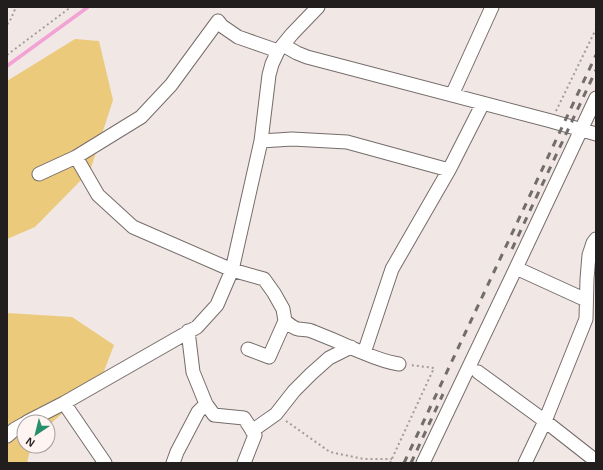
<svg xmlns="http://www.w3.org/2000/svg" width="603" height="470" viewBox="0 0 603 470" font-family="Arial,sans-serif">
<rect width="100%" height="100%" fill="#f1e7e4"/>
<!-- green -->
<path fill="#ecca7c" d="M75 39 99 41 113 100 90 171 35 227 7 239V81Z
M7 313 72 317 114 345 101 379 48 426V422H24V446H31L27 463H7Z"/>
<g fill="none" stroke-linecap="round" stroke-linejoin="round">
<!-- stream -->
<path stroke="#f2a2d4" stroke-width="3.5" d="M7 66 88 7"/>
<defs>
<path id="minor" d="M283 45 297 53 307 57 551 121 596 134
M452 95 492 7
M261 141 292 139 347 142 449 170
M76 157 98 195 133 227 232 270 264 279 274 293 283 309 285 321C289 324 293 328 298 329 304 330 308 329 314 332 327 337 341 343 354 349 369 355 383 362 399 364
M39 174 76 157 141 117 171 85 218 21 222 26 238 37 278 51
M516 268 586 300
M188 331 193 372 206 404 214 415 244 418 255 435 244 463
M248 349 269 357 285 321
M364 353 392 269 449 170 483 103
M478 372 545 421 596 461
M64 403 105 463
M27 422 64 403 197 327 217 305 232 270 261 141 269 75 272 64 278 51 292 34 318 7
M252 431 276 414 294 391 311 374 329 358 351 347
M7 436 15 429 24 424
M173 463 177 452 198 412 206 404
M423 463 516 268 596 98
M525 463 545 421 586 319 587 279 589 255 593 243 596 239"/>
</defs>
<!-- minor casing -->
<use href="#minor" stroke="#756d6b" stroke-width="15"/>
<!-- path -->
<path stroke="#a49c9a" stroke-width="2" stroke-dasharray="2 3" stroke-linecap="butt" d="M7 24 9 23 16 7
M7 55 71 7
M556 111 596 29
M286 421 330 452 364 459H392
M390 463 434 368 410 365"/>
<!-- minor -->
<use href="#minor" stroke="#fff" stroke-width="13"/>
<!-- rail -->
<path stroke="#726c6a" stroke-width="3" stroke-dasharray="7 7" stroke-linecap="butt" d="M512 249 596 70
M404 463 596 55
M411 463 443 394"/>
</g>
<!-- border -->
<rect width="603" height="470" fill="none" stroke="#221e1d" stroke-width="16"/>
<!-- north arrow -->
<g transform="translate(36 434) rotate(215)"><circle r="19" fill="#fef4f2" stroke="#a69e9d"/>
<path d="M0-3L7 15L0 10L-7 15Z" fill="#278f6c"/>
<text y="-6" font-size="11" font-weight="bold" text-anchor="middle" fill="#221e1d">N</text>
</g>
</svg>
